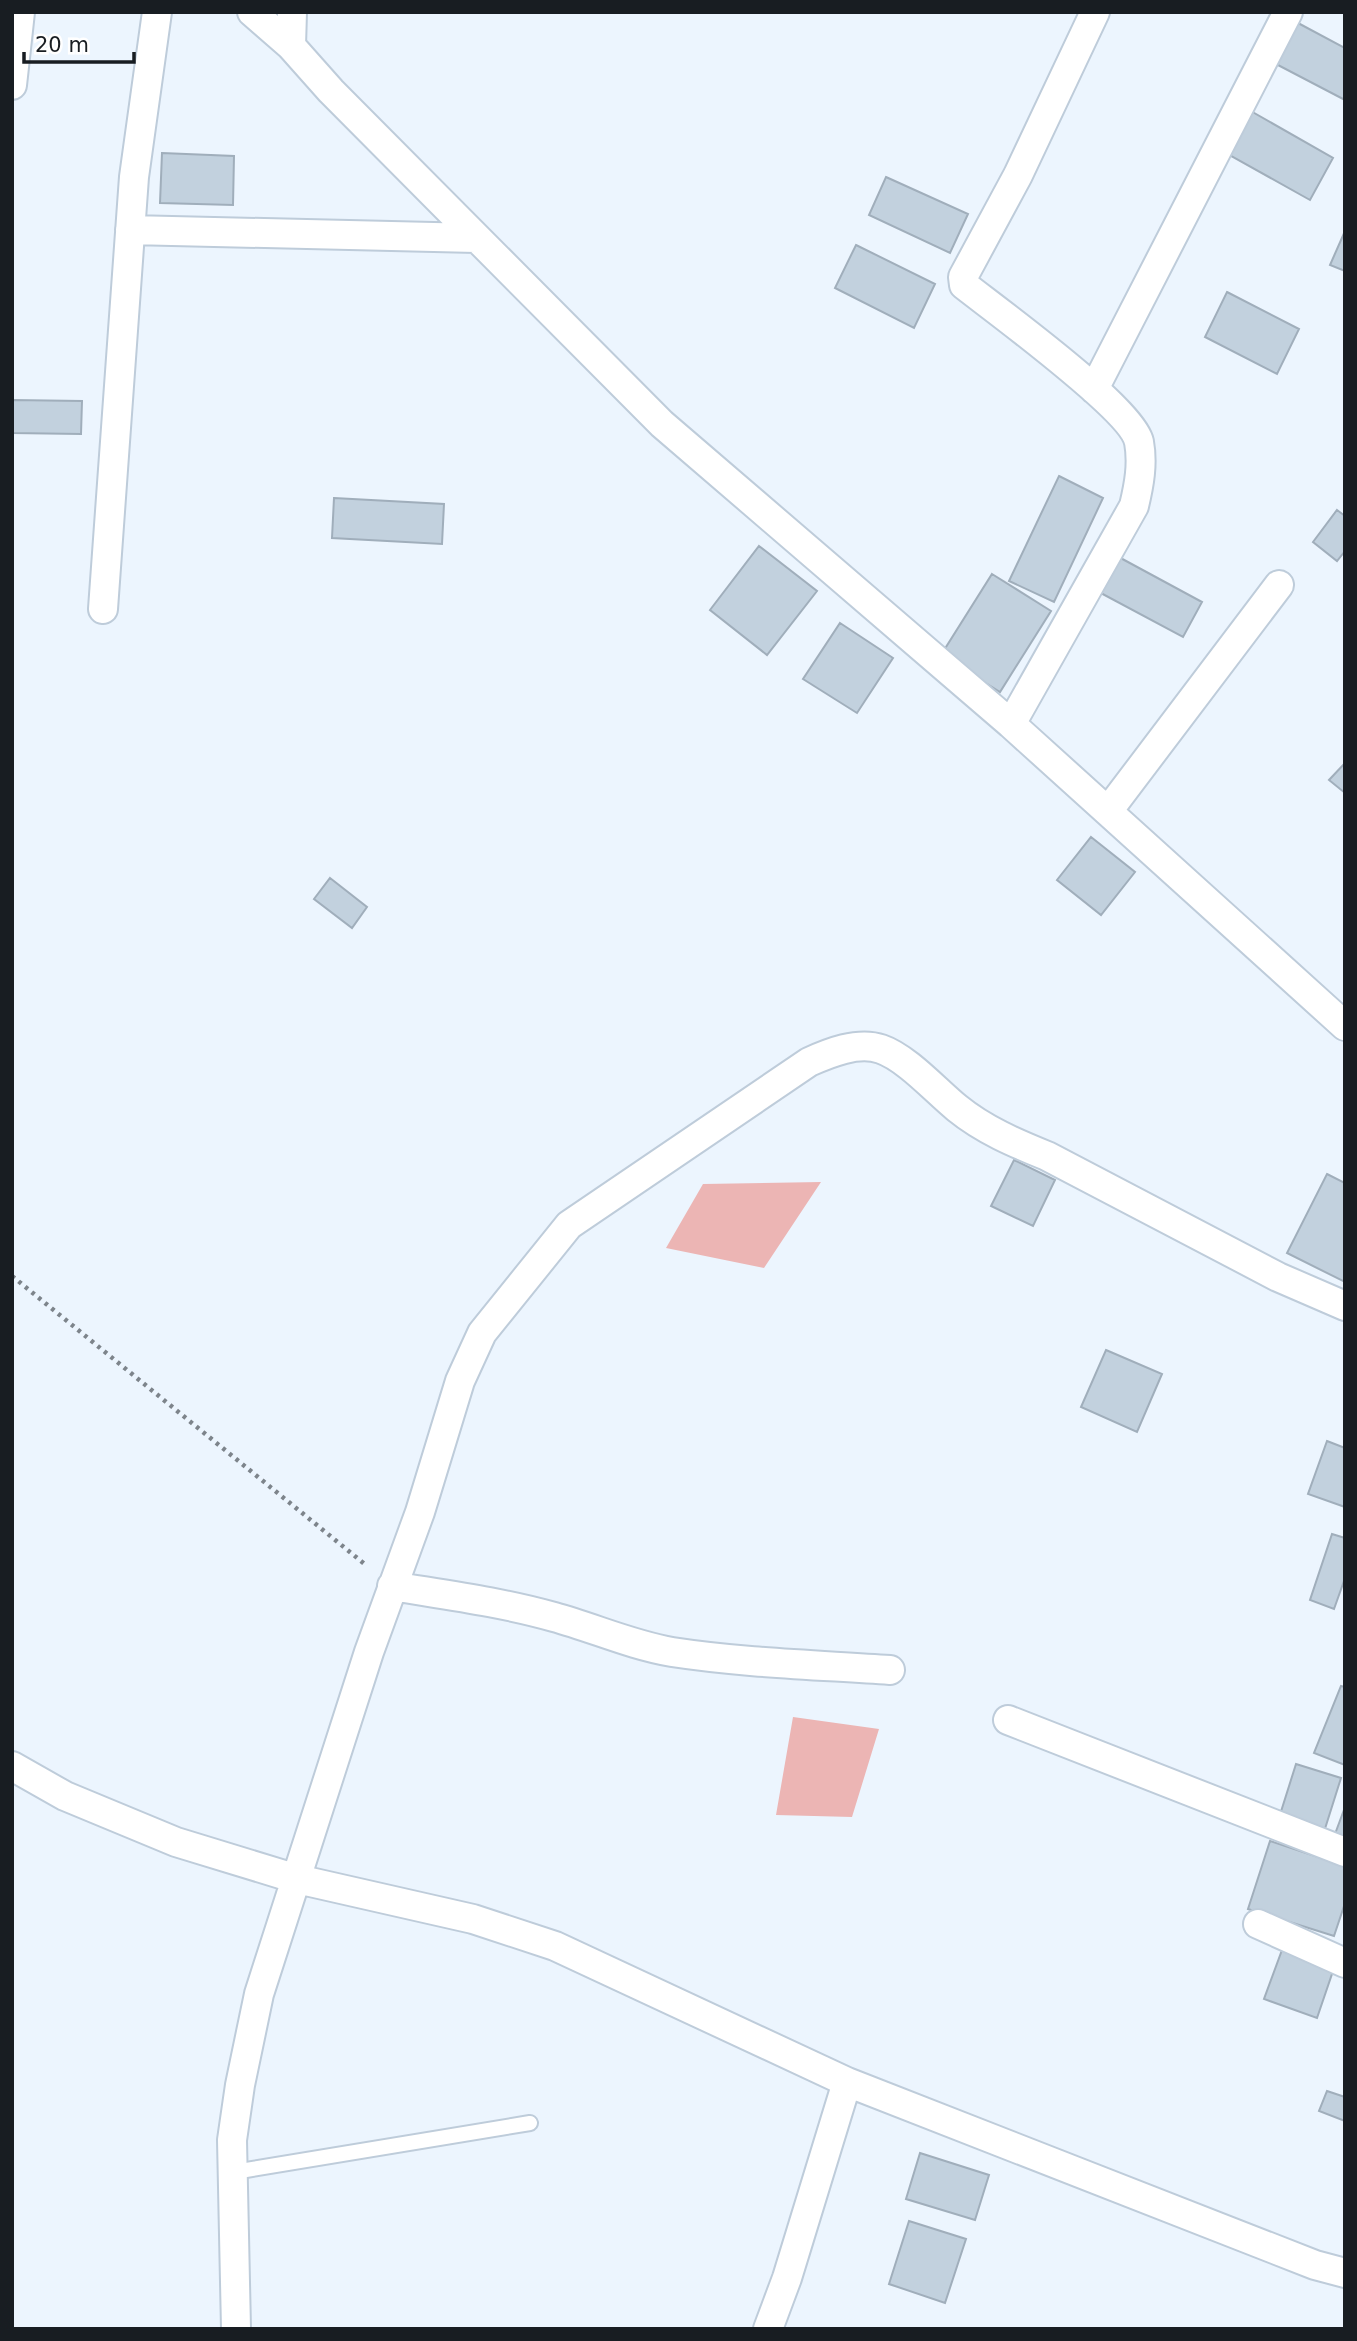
<svg xmlns="http://www.w3.org/2000/svg" width="1357" height="2341" viewBox="0 0 1357 2341" font-family="'DejaVu Sans',sans-serif">
<rect width="100%" height="100%" fill="#ecf5fe"/>
<!-- green -->
<path fill="#ecb5b4" d="M821 1182 764 1268 666 1248 703 1184Z
M793 1717 879 1729 852 1817 776 1815Z"/>
<!-- building -->
<path fill="#c2d1de" stroke="#a0aebb" stroke-width="2" d="M1298 23 1345 48V100L1276 64Z
M1249 110 1333 158 1310 200 1226 153Z
M162 153 234 156 233 205 160 203Z
M886 177 968 214 950 253 869 215Z
M1345 231V271L1330 265Z
M856 245 935 284 914 328 835 288Z
M1227 292 1299 329 1277 374 1205 337Z
M12 400 82 401 81 434 12 433Z
M1059 476 1103 498 1054 602 1009 581Z
M334 498 444 504 442 544 332 538Z
M1337 510 1345 516V551L1337 561 1313 542Z
M759 546 817 591 767 655 710 610Z
M1115 555 1202 602 1183 637 1097 591Z
M992 574 1051 611 1000 692 941 655Z
M840 623 893 658 857 713 803 679Z
M1345 763V793L1329 780Z
M1091 837 1135 872 1101 915 1057 880Z
M330 878 367 907 352 928 314 899Z
M1014 1160 1055 1180 1033 1226 991 1206Z
M1327 1174 1345 1183V1282L1287 1253Z
M1106 1350 1162 1374 1137 1432 1081 1407Z
M1327 1441 1345 1448V1507L1308 1494Z
M1332 1534 1345 1538V1578L1334 1609 1310 1600Z
M1341 1686 1345 1687V1765L1314 1753Z
M1296 1764 1341 1778 1323 1835 1278 1821Z
M1345 1807V1837L1335 1834Z
M1270 1841 1345 1866V1903L1334 1936 1248 1909Z
M1282 1950 1334 1968 1317 2018 1264 1999Z
M1327 2091 1345 2097V2121L1319 2111Z
M920 2153 989 2175 975 2220 906 2199Z
M909 2221 966 2239 945 2303 889 2284Z"/>
<g fill="none" stroke-linecap="round" stroke-linejoin="round">
<defs>
<path id="lane" d="M234 2172 530 2123"/>
<path id="street" d="M252 12 291 46 331 91 662 424 1011 724 1345 1026
M291 46 292 12
M12 85 20 12
M130 230 476 238
M1094 389 1288 12
M103 609 134 177 157 12
M1011 724 1134 506C1139 485 1143 464 1139 442 1132 409 997 311 964 285L963 277 1018 175 1095 12
M1108 811 1279 585
M392 1586C446 1595 501 1602 554 1617 594 1628 631 1645 672 1652 744 1663 817 1665 890 1670
M1008 1720 1345 1852
M12 1766 65 1796 176 1842 297 1879 473 1919 555 1946 847 2082
M1258 1924 1345 1963
M236 2329 232 2140 240 2085 259 1994 369 1652 420 1512 460 1381 482 1333 569 1225 809 1062C829 1053 858 1041 881 1049 907 1058 936 1091 957 1108 984 1130 1015 1143 1047 1156L1278 1277 1345 1306
M768 2329 787 2278 847 2082 1315 2265 1345 2273"/>
</defs>
<!-- lane casing -->
<use href="#lane" stroke="#beccda" stroke-width="18"/>
<!-- street casing -->
<use href="#street" stroke="#beccda" stroke-width="32"/>
<!-- path -->
<path stroke="#7d848b" stroke-width="4.5" stroke-dasharray="3.5 5" stroke-linecap="butt" d="M12 1276 367 1566"/>
<!-- lane -->
<use href="#lane" stroke="#fff" stroke-width="14"/>
<!-- street -->
<use href="#street" stroke="#fff" stroke-width="28"/>
</g>
<!-- border -->
<rect width="1357" height="2341" fill="none" stroke="#181d22" stroke-width="28"/>
<!-- scale -->
<path d="M24 52v10h110v-10" fill="none" stroke="#181d22" stroke-width="3.5"/>
<text x="35" y="52" font-size="21" fill="#181d22" stroke="#ffffff" stroke-width="5" paint-order="stroke">20 m</text>
</svg>
